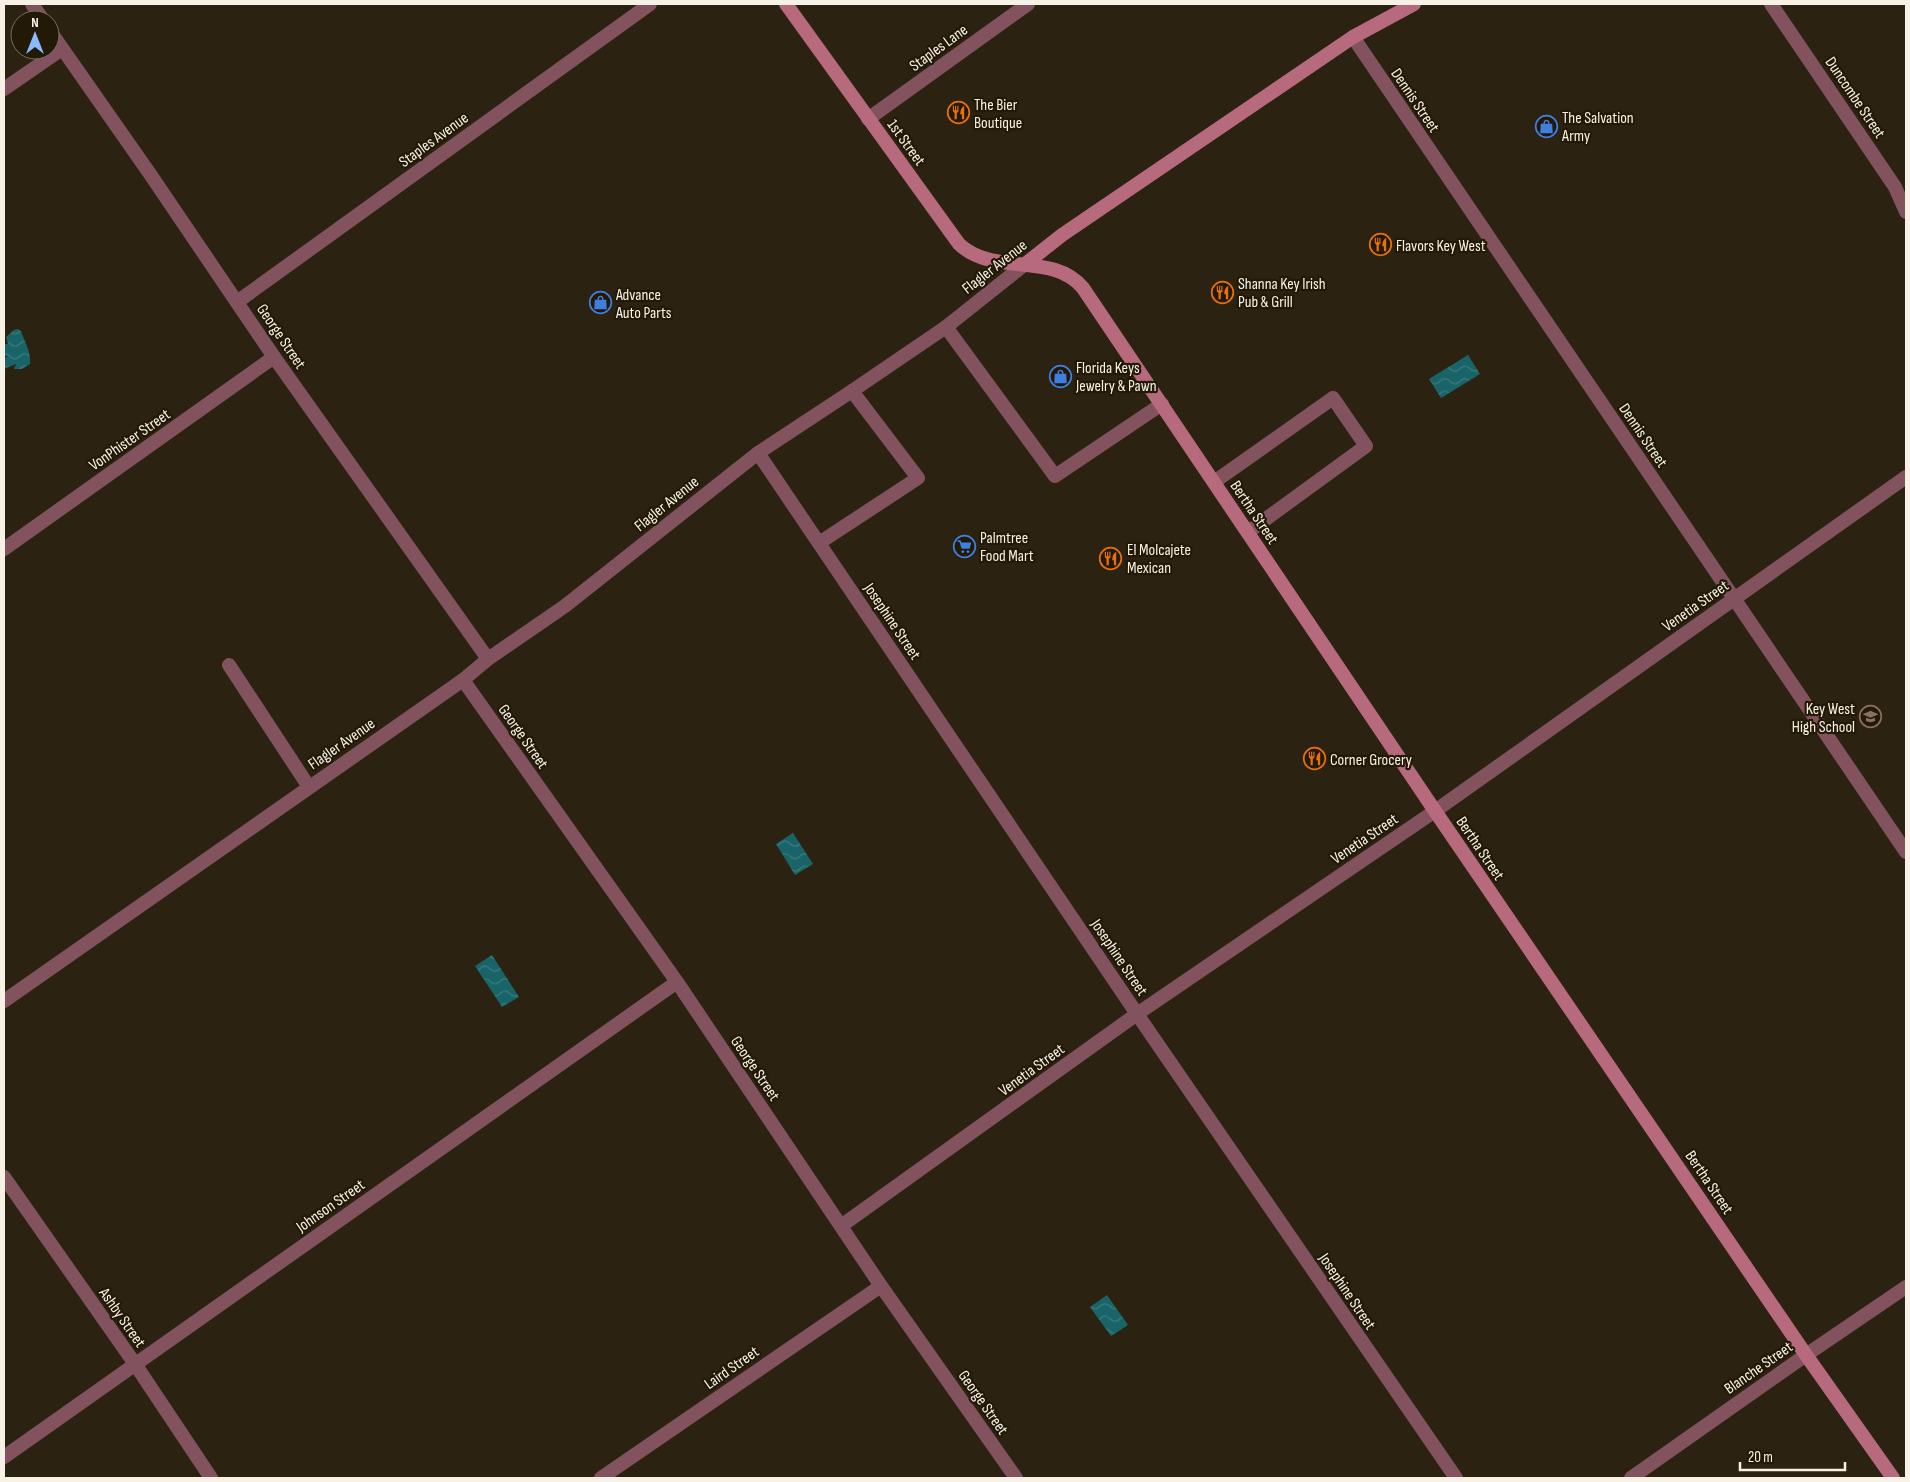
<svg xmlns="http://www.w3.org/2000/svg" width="1910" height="1482" viewBox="0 0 1910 1482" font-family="'Sofia Sans Condensed',sans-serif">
<defs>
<pattern id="water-waves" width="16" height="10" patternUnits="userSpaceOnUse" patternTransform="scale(1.25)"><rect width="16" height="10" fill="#196468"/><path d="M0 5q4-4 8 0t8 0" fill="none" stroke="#3b7b7e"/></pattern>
</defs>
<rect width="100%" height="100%" fill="#2c2211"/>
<!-- water -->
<path fill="url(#water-waves)" d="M18 329 21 331C25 343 31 351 30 364L22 369H14L16 364 4 369V358L8 356H4V344H8L6 337 14 330Z
M1468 355 1480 374 1441 398 1429 379Z
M793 833 813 864 795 875 776 844Z
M492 955 519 997 502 1007 475 966Z
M1107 1295 1128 1325 1111 1336 1090 1307Z"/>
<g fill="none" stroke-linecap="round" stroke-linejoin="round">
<!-- service -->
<path stroke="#82525e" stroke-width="14" d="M868 119 1028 4
M946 327 1055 476 1162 404
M1214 482 1333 398 1366 446 1248 532
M819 543 918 478 852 391
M229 665 309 787"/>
<!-- minor -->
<path stroke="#82525e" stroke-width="14" d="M1771 4 1895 187 1906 212
M1353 37 1906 852
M4 89 62 49
M237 302 650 4
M758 453 1137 1014 1456 1478
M4 549 274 357
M463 680 677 982 881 1286 1016 1478
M4 1177 135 1364 211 1478
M841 1226 1137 1014 1435 811 1906 477
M4 1457 677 982
M601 1478 881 1286
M1631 1478 1806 1355 1906 1287"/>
<!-- tertiary -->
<path stroke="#82525e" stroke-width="14" d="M32 4 43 20
M50 31 150 174 274 357 488 659
M4 1001 463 680 488 659 565 606 758 453 852 391 946 327 1024 265"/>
<!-- secondary -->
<path stroke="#b76a7e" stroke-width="14" d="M786 4 959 244C994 277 1052 251 1083 288L1435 811 1806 1355 1893 1478
M1024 265 1062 235 1353 37 1414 4"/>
</g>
<!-- icons -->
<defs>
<symbol id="restaurant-ring" viewBox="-11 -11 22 22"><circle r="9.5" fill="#221907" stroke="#e8710a" stroke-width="1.5"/><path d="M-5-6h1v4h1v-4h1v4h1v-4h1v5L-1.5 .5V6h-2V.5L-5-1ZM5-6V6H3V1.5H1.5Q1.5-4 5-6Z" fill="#e8710a"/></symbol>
<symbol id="shop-ring" viewBox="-11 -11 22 22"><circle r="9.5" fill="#221907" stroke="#3f7fe0" stroke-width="1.5"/><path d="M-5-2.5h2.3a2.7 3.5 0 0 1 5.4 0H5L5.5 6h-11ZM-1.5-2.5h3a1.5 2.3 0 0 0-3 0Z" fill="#3f7fe0"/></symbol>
<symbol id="supermarket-ring" viewBox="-11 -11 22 22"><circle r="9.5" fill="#221907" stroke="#3f7fe0" stroke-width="1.5"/><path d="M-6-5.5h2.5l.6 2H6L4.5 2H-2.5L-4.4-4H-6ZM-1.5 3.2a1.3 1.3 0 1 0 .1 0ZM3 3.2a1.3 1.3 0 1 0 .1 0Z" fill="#3f7fe0"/></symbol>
<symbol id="school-ring" viewBox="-11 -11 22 22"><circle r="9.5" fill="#221907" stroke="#8d6e63" stroke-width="1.5"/><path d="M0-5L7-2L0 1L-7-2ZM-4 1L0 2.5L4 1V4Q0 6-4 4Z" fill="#8d6e63"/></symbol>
</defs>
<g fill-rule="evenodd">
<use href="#restaurant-ring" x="946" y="100" width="25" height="25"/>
<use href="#shop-ring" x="1534" y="114" width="25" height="25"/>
<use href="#restaurant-ring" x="1368" y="232" width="25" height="25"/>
<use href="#restaurant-ring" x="1210" y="280" width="25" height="25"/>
<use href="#shop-ring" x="588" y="290" width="25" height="25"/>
<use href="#shop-ring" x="1048" y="364" width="25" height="25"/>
<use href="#supermarket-ring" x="952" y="534" width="25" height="25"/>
<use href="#restaurant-ring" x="1098" y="546" width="25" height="25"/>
<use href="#school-ring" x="1858" y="704" width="25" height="25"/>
<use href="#restaurant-ring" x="1302" y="746" width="25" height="25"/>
</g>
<g text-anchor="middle" stroke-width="4.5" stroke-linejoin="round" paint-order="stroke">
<!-- street labels -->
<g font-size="16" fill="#f8f2e6" stroke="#221907">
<text transform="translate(938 47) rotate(-36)" y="6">Staples Lane</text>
<text transform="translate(1856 97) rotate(56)" y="6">Duncombe Street</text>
<text transform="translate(1416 100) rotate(56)" y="6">Dennis Street</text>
<text transform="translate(433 139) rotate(-36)" y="6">Staples Avenue</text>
<text transform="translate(907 142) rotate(54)" y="6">1st Street</text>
<text transform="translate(994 266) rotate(-38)" y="6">Flagler Avenue</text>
<text transform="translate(282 336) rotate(56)" y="6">George Street</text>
<text transform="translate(1644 435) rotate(56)" y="6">Dennis Street</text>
<text transform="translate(129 439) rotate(-35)" y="6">VonPhister Street</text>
<text transform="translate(666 503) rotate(-39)" y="6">Flagler Avenue</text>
<text transform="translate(1255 512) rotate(56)" y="6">Bertha Street</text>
<text transform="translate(1695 605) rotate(-35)" y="6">Venetia Street</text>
<text transform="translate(893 621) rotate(56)" y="6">Josephine Street</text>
<text transform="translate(524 736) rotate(55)" y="6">George Street</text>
<text transform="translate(341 743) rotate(-35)" y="6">Flagler Avenue</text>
<text transform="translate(1364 838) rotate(-34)" y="6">Venetia Street</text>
<text transform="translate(1481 848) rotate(56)" y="6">Bertha Street</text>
<text transform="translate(1120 957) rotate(56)" y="6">Josephine Street</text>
<text transform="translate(756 1068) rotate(56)" y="6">George Street</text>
<text transform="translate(1031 1069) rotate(-36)" y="6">Venetia Street</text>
<text transform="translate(1710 1182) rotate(56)" y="6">Bertha Street</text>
<text transform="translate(330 1205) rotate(-35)" y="6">Johnson Street</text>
<text transform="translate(1348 1291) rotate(56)" y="6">Josephine Street</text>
<text transform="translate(123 1317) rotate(55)" y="6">Ashby Street</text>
<text transform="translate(731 1367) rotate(-35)" y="6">Laird Street</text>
<text transform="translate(1758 1367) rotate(-35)" y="6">Blanche Street</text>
<text transform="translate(984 1402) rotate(55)" y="6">George Street</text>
</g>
<!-- poi labels -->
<g font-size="16" fill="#f8f2e6" stroke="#221907" text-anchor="start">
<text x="974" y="110">The Bier<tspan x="974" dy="18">Boutique</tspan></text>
<text x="1562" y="123">The Salvation<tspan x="1562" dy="18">Army</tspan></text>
<text x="1396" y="251">Flavors Key West</text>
<text x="1238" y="289">Shanna Key Irish<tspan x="1238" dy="18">Pub &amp; Grill</tspan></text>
<text x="616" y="300">Advance<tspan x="616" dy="18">Auto Parts</tspan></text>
<text x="1076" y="373">Florida Keys<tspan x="1076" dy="18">Jewelry &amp; Pawn</tspan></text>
<text x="980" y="543">Palmtree<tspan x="980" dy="18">Food Mart</tspan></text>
<text x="1127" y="555">El Molcajete<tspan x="1127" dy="18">Mexican</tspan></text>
<text x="1855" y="714" text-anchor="end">Key West<tspan x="1855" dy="18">High School</tspan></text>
<text x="1330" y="765">Corner Grocery</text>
</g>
</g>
<!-- border -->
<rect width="1910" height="1482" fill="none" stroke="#f8f2e6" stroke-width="10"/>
<!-- north arrow -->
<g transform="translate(35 35)"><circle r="24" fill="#221907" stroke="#787060"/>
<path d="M0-4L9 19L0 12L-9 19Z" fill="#8bbafc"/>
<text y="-8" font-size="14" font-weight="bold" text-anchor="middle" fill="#f8f2e6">N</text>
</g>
<!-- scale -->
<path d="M1740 1462v8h105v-8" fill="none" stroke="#f8f2e6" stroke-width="2.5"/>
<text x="1748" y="1462" font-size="15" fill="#f8f2e6" stroke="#221907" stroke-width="4" paint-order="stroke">20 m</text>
</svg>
